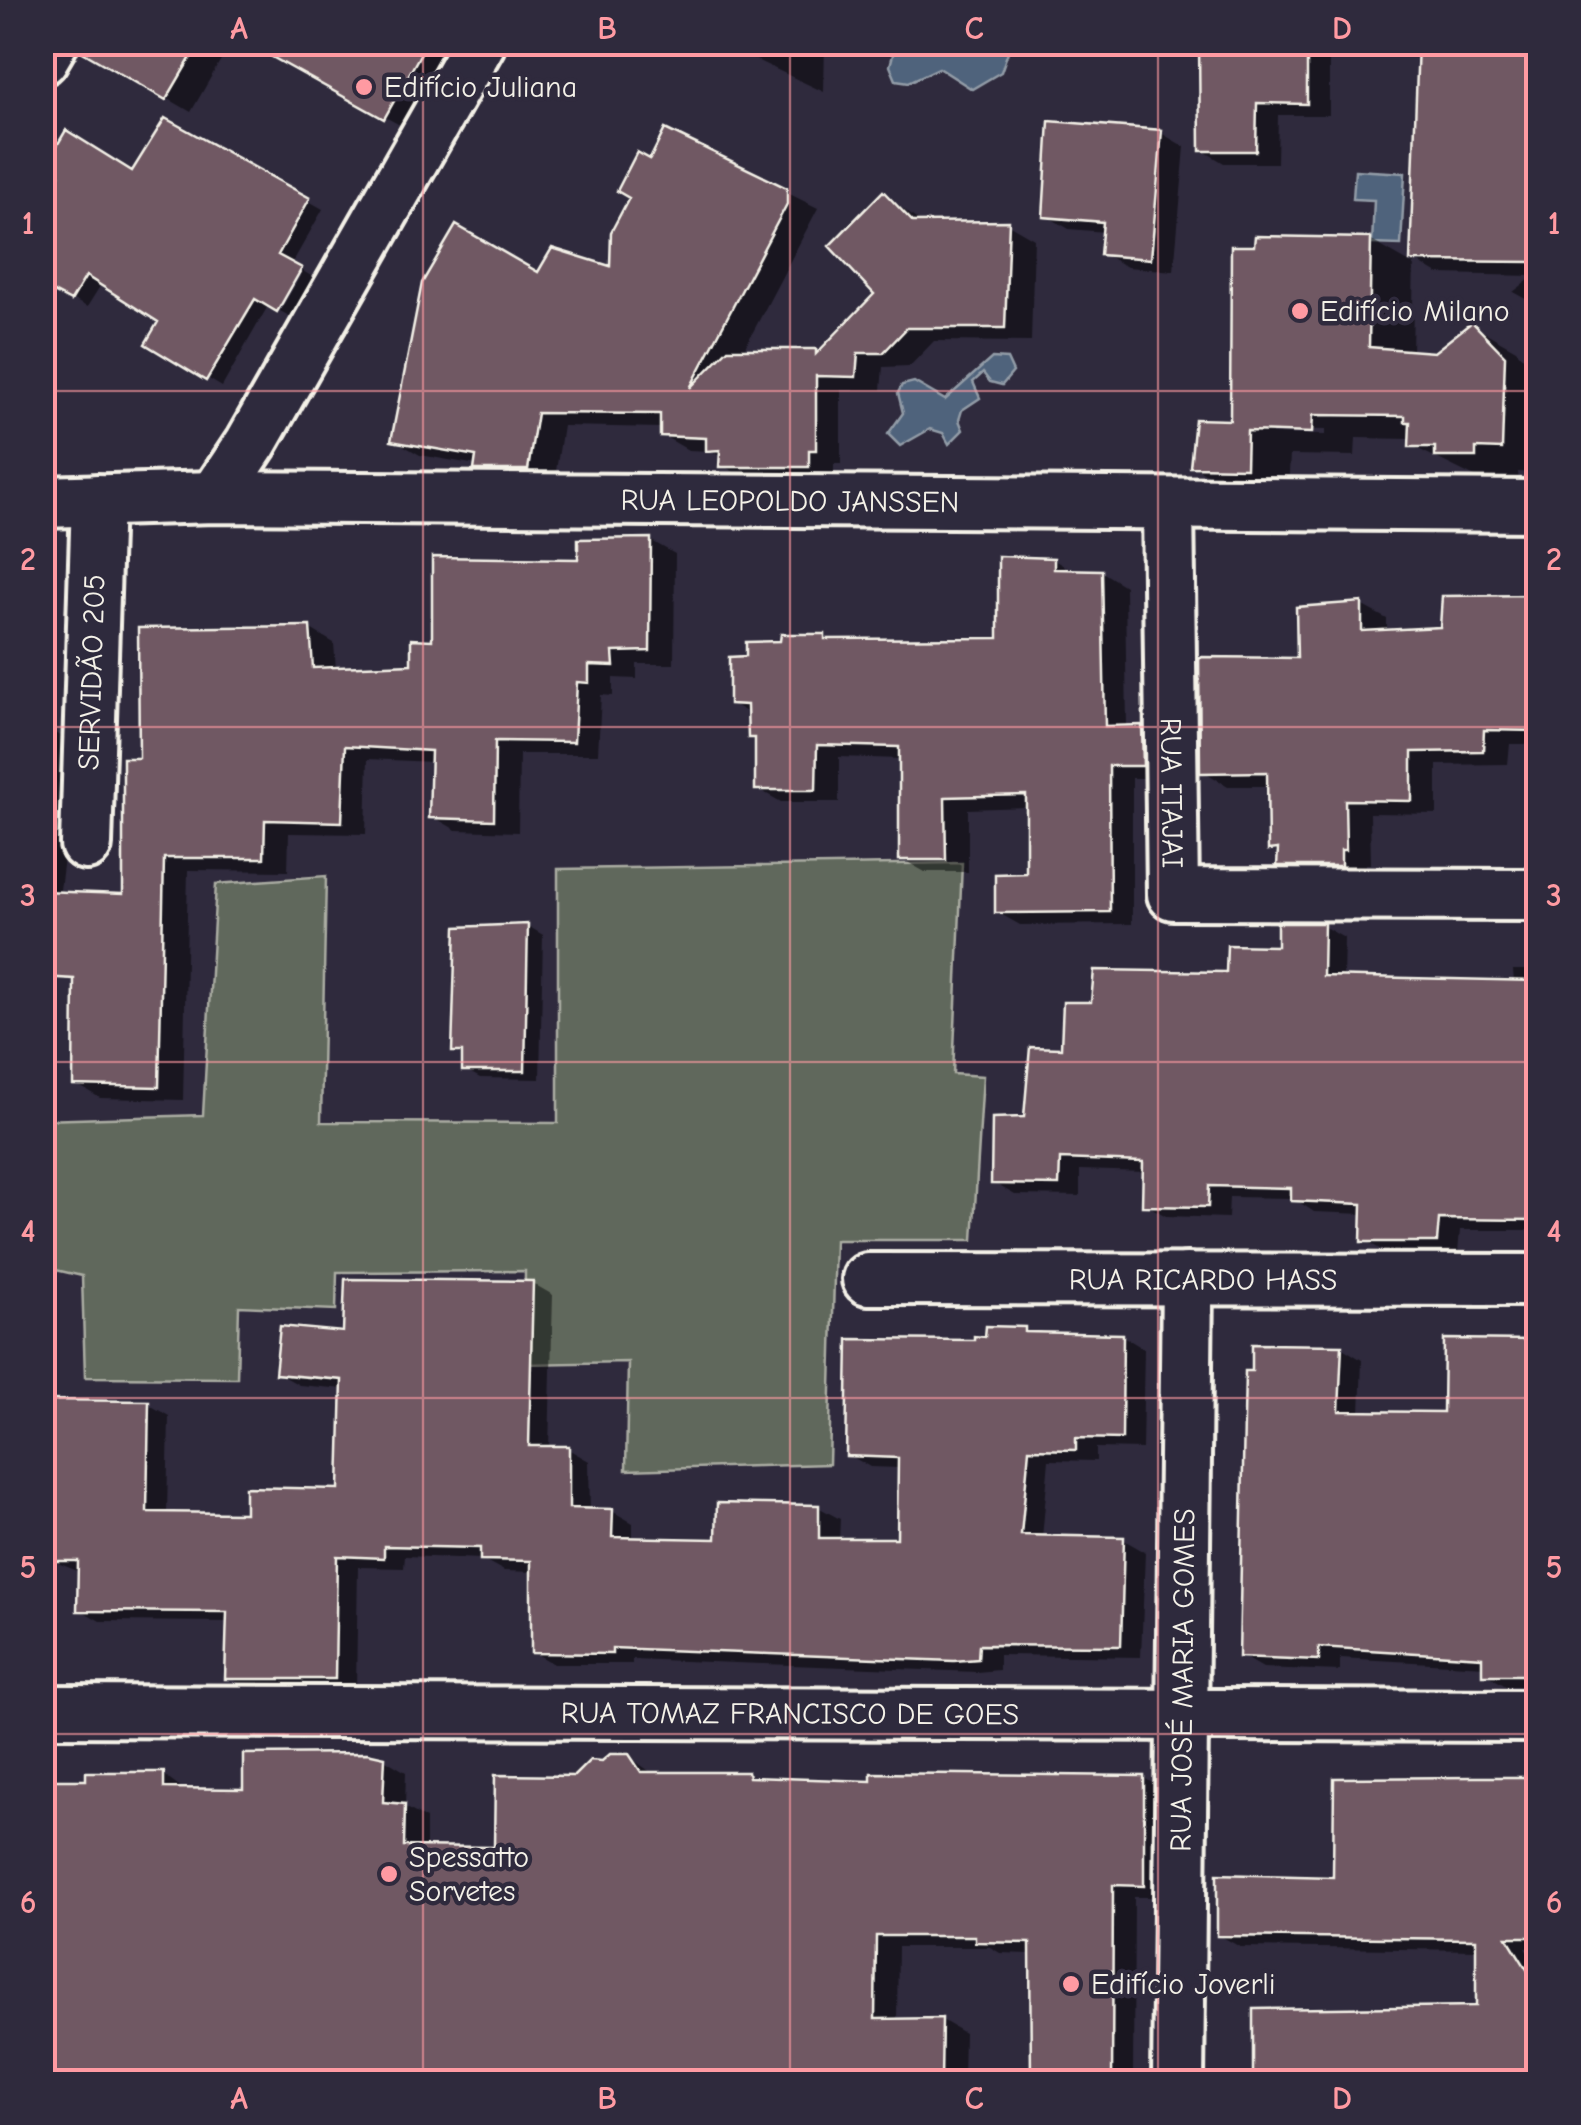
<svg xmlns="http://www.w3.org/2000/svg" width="1581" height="2125" viewBox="0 0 1581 2125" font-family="'Comic Neue',sans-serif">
<rect width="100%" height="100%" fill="#2f2a3d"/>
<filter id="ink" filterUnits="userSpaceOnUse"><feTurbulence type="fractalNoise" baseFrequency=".01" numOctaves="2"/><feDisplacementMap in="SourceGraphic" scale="20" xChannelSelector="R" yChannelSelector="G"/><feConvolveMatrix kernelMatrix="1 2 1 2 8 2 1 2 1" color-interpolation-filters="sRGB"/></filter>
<g filter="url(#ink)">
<!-- green -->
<path fill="#60685c" stroke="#aaaca2" stroke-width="2.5" d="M962 863 953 1074 983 1076 973 1240H835L829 1464 626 1470 628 1362 524 1364 525 1271 337 1272 336 1310 239 1306 237 1378 85 1377 82 1276 43 1267V1120L203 1115 216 884 326 876 321 1122 558 1123V869Z"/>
<!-- water -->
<path fill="#50637b" stroke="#929ca7" stroke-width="2.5" d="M896 43 1009 42 1010 46 1001 72 972 89 939 68 909 82 896 80 890 66Z
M1355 170 1405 173 1401 245 1372 244 1374 200 1353 199Z
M992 358 1007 359 1013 372 1002 385 990 382 983 373 973 382 980 398 962 410 959 420 963 430 949 444 943 433 930 429 900 446 888 434 903 413 898 393 902 385 914 382 945 400Z"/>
<!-- shadow -->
<path fill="#0007" fill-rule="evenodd" d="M91 42H231L191 112 86 51Z
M248 42H458L409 130Z
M753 42H825L824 92 752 58Z
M1202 42H1329V115H1278L1277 163H1224L1202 150Z
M1420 42H1538V306L1513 292 1534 276 1438 274 1414 260 1412 353 1435 355 1472 325 1516 350 1538 374V473L1518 472 1519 481 1481 480 1412 446V439L1356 438 1355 456 1290 455 1288 492 1236 491 1193 466 1232 422 1370 240 1412 264ZM1272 429 1325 430V435L1272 434Z
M166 121 323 209 222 387 149 343 162 321 102 283 87 307 42 284 134 174Z
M666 133 818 208 743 351 820 354 878 294 883 194 924 225 1008 224 1034 239 1031 342 934 341 910 366 883 367 881 390H841V464H834V481L748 480 722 465V457L711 451 688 450 662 435V428L563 426 554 484H502L476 469 477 465 420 455 394 440 539 275 613 270Z
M1161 133 1185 147 1174 271 1127 267 1103 254 1105 232 1069 229 1045 215Z
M303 271 316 279 293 318 280 311Z
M650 540 675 554 674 664H637V679L613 678V696L601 695 598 754H519L518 832 456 830 432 816 433 762 368 759 366 834 289 833 288 871 188 870 183 1100 100 1098 76 1084 126 897 141 761 309 628 334 643 336 670 413 667 435 643 581 562Z
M1054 560 1074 572H1102L1125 586 1127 728H1141L1165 741V778H1132V924L1020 925 997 912 1028 876V807L968 809V872H925L902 859 901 759 839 757V802H781L758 789 757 741 750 737V714L731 703 748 658 824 637 833 642 1000 641Z
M1538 597V744H1510L1508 764 1437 765V814L1370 813 1371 864H1366V879H1306L1280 864V854L1270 848V786H1228L1203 771 1299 660 1361 605 1387 619V632L1442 630 1445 598Z
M42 728 78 743 60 890H42Z
M528 926 543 935 540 1079 480 1078 464 1069 465 1057 454 1051Z
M1323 926 1344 938 1343 979 1514 983 1513 970H1538V1230H1460L1458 1253 1385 1252 1364 1240V1214L1314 1212 1293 1198 1229 1197 1228 1218 1166 1216 1145 1204 1146 1172 1080 1170V1196L1015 1195 994 1183 1064 1051 1094 1005 1229 974Z
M532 1283 553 1295 549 1449H568L589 1461 590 1511H612L633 1523V1540L719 1542 818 1507 840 1519 839 1541H899L900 1468 870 1467 849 1455 976 1343 1024 1329 1033 1335 1123 1336 1144 1349 1142 1449 1096 1448V1461L1049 1460 1042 1538 1124 1540 1145 1552 1141 1657 999 1655V1670L977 1672 632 1659V1664H554L533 1652V1572L504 1571 482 1559 405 1556 404 1568 358 1567 356 1689H249L228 1677 229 1622 100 1621 79 1609 80 1572 50 1560 52 1489H42V1402L148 1404 169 1416 167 1515 247 1516 342 1491 344 1389 299 1385 278 1373 346 1334Z
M1447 1341 1538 1342V1686H1506L1484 1673 1485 1666 1340 1658V1671L1263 1668 1242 1656 1341 1347 1362 1360 1360 1414 1445 1415Z
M628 1756 655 1775H748L757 1780 873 1783 1144 1778 1166 1791V1897H1134L1133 2082H1033L1032 1954 1000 1953 990 1947H898L897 2021 942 2020 964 2033 963 2082H42V1782L163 1774 186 1791H246L384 1759 406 1772 405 1807 426 1819V1849L496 1850 575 1779 603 1763Z
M1532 1779 1538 1783V1948H1525L1538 1970V2082H1266L1256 2073 1479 2009V1950L1240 1947 1219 1935Z"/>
<!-- building -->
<path fill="#705963" stroke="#f4f1e8" stroke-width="2.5" d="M81 42H200L166 100 79 50Z
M245 42H427L384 119Z
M1199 42H1307V104L1257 103 1256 151H1200Z
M1418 42H1538V262L1410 261Z
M165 118 310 198 278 255 302 268 277 312 255 299 206 381 145 344 158 322 86 276 71 301 42 286V205L59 175 45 166 66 130 132 171Z
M1049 121 1162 130 1151 259 1100 255 1103 222 1043 217Z
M665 129 787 188V204L690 388 728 349H816V354L874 294 829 246 883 191 913 222 1009 221 1005 328H907L883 353H858L856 377 816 376V450H809V467H719L720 450 706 451V438L660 436V414L537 413 528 470H474L476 456 391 441 422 283 456 225 538 272 552 248 610 266 611 232 629 198 617 191 637 152 650 159Z
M1255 236 1371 238 1369 347 1434 352 1472 322 1505 356 1502 449 1476 448V457H1435V447H1409L1410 422H1405V416L1313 415 1312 433 1247 431 1246 468 1190 467 1195 419 1230 420 1231 246H1254Z
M651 538 650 651 613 652 614 666 589 665V683L577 682 574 742 495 741 494 820 429 818 431 751 345 746 342 822 265 820 264 858H164L159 1087 73 1085 74 979 42 977V891L123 894V758H139L138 628 310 626 313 668 411 664V639L432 640V557L578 559V539Z
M998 556 1054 558V569L1102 570 1105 726 1142 725 1143 766H1109L1110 912 995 913V874L1026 873V795L945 797 946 860H899V747L817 745 816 790H755V738H748L747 705 729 704V657L746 656V642L780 641 781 634H825V639L998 638Z
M1538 595V731L1484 730 1483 751 1412 752V801L1345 800 1346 850H1341V866H1277L1278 849 1268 850 1267 772 1200 773 1199 657 1297 658 1296 607 1362 602V631L1440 627 1442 596Z
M1277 923H1324L1323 976 1538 981V1220L1439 1219 1437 1242H1361L1362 1204 1291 1201V1188L1209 1186 1208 1207 1142 1206 1143 1162 1060 1159 1059 1185 991 1184 992 1118 1024 1117 1030 1047 1061 1048 1063 1002H1091L1094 970 1226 972 1227 945 1277 946Z
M528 924 525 1071H462V1052H452L456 927Z
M345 1279 533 1281 529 1446H569V1508L613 1509 612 1537 716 1539 717 1503 819 1505V1538H897L898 1458 846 1456 848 1339 974 1340V1336L985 1337 986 1326 1025 1327V1332L1123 1334 1122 1439 1076 1438V1450L1029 1449 1021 1535 1124 1537 1121 1646 979 1645 978 1659 954 1661 612 1648V1654L531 1653V1561L480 1560V1548L384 1546V1558L337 1556 335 1679H225L227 1612 77 1611 78 1561H48L50 1479H42V1400L149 1401 147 1512 245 1513V1487L339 1489 342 1380 275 1374 280 1326 343 1332Z
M1444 1339 1538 1340V1550L1535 1657 1530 1656 1529 1675H1482V1657L1319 1647V1660L1239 1657 1245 1371H1252V1344L1342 1345 1339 1411 1443 1412Z
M367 1753 385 1757 383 1802 405 1804 404 1846 494 1847 495 1775 574 1776 590 1760 602 1761 610 1754H629L641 1772H748L749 1777 871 1781V1773L1144 1776V1886L1113 1885 1112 2082H1031L1030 1943 975 1942V1936H876L875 2019 942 2018 941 2082H601V2076H433V2082H42V1780H86V1772H164V1788L243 1789V1754Z
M1474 1777H1532V1892H1538V1937H1507L1536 1984 1534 2082H1253V2009L1476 2006V1939L1217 1936V1874L1333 1877 1334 1778Z"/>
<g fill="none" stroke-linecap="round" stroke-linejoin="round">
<defs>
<g id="minor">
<path d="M42 59 52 42"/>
<path d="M215 497 251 443 480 42"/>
<path id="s1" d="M42 502 215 497 1538 506"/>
<path id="s2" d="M1168 505 1173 894 1538 895"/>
<path id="s3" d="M86 844 97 500"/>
<path id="s4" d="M868 1279 1538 1280"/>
<path id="s5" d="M42 1711 1538 1716"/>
<path id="s6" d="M1178 2082 1187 1279"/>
</g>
</defs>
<!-- minor casing -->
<use href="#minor" stroke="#f4f1e8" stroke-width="58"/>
<!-- minor -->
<use href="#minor" stroke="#2f2a3d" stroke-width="50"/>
</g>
</g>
<!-- grid -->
<path fill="none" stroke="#ff9aa2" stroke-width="2.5" stroke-opacity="0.55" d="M423 42V2082M790 42V2082M1158 42V2082M42 391H1538M42 727H1538M42 1062H1538M42 1398H1538M42 1734H1538"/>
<!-- markers -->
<g fill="#ff9aa2" stroke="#2f2a3d" stroke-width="4">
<circle cx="364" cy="87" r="10"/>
<circle cx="1300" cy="311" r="10"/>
<circle cx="389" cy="1874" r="10"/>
<circle cx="1071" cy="1984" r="10"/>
</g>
<g text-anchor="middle" stroke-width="9" stroke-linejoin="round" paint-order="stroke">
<!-- poi labels -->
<g font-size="30" fill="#f4f1e8" stroke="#2f2a3d" text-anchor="start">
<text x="384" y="97">Edifício Juliana</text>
<text x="1320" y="321">Edifício Milano</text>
<text x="409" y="1867">Spessatto<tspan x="409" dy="34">Sorvetes</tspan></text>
<text x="1091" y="1994">Edifício Joverli</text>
</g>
<!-- street labels -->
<g font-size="30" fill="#f4f1e8" stroke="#2f2a3d">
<text dy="10" stroke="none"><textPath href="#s1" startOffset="748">RUA LEOPOLDO JANSSEN</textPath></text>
<text dy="10" stroke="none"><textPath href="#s3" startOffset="172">SERVIDÃO 205</textPath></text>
<text dy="10" stroke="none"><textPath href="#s2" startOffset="288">RUA ITAJAI</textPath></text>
<text dy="10" stroke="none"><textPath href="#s4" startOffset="335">RUA RICARDO HASS</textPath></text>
<text dy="10" stroke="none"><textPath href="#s6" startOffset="402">RUA JOSÉ MARIA GOMES</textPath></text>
<text dy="10" stroke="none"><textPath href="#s5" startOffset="748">RUA TOMAZ FRANCISCO DE GOES</textPath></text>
</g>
</g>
<!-- margin -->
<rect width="1581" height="2125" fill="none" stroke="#2f2a3d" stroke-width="110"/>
<rect x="55" y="55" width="1471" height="2015" fill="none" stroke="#ff9aa2" stroke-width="4"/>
<g font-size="32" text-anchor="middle" font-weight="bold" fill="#ff9aa2">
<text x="239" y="39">A</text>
<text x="607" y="39">B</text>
<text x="974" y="39">C</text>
<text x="1342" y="39">D</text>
<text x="28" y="234">1</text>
<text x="1554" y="234">1</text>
<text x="28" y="570">2</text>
<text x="1554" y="570">2</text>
<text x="28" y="906">3</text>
<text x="1554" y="906">3</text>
<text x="28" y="1242">4</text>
<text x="1554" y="1242">4</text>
<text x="28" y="1578">5</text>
<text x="1554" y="1578">5</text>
<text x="28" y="1913">6</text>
<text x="1554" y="1913">6</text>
<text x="239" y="2109">A</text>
<text x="607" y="2109">B</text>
<text x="974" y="2109">C</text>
<text x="1342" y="2109">D</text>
</g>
</svg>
